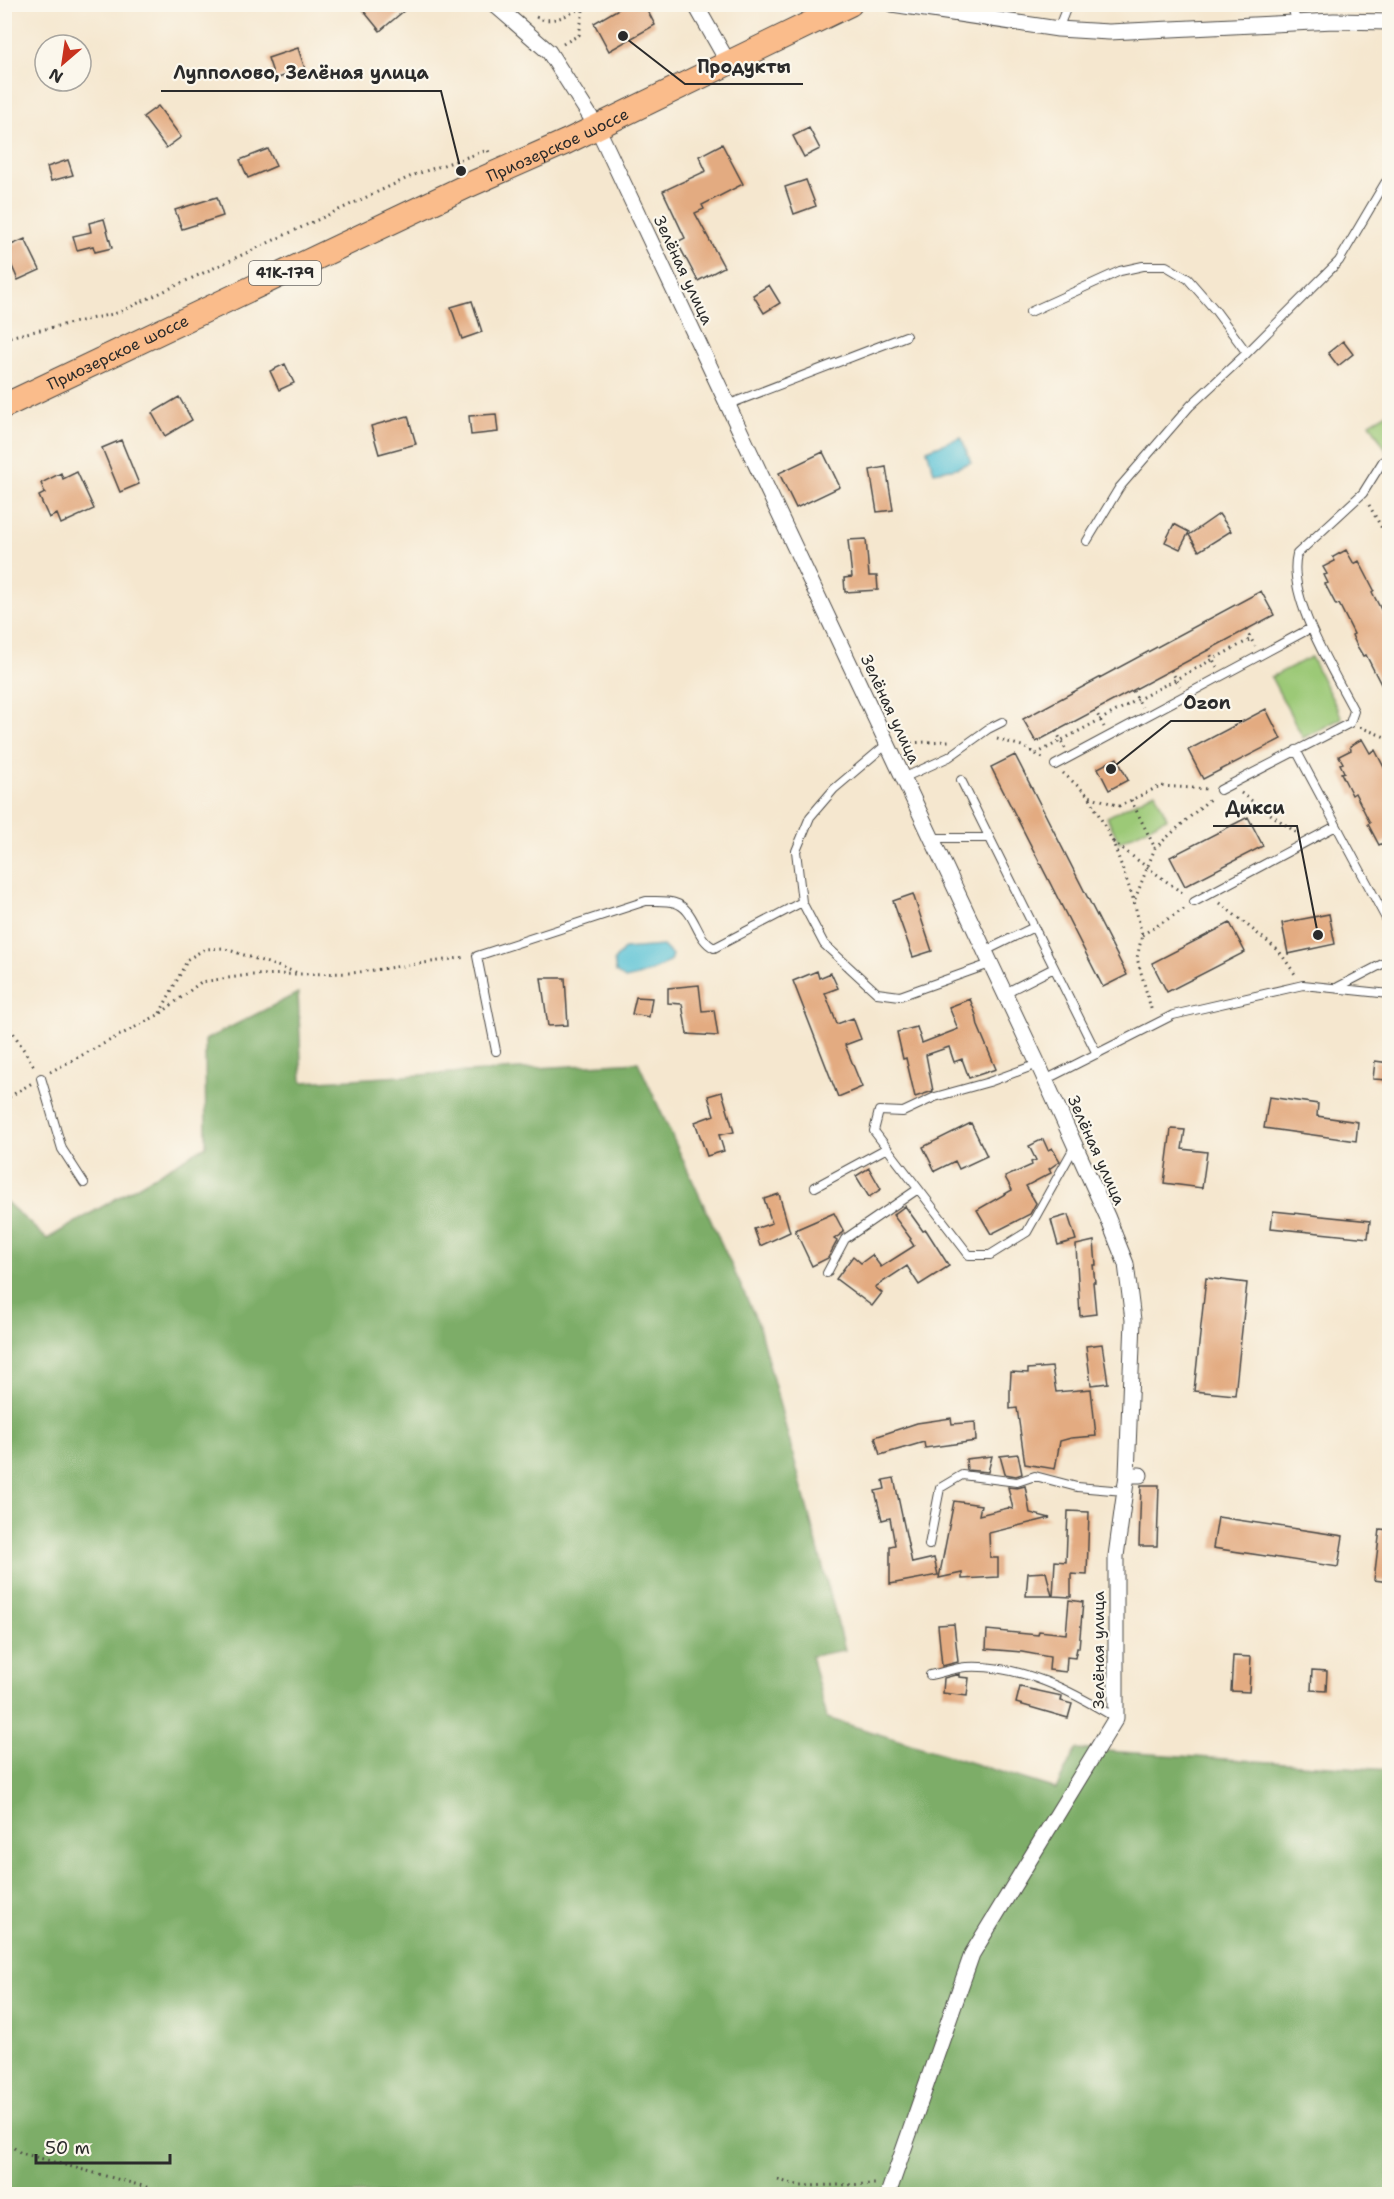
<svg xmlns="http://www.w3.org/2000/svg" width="1394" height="2199" viewBox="0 0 1394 2199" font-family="'Shantell Sans',sans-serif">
<rect width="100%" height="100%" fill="#fbf7ec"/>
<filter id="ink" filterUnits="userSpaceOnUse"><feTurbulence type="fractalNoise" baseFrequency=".0167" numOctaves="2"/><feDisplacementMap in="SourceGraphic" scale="12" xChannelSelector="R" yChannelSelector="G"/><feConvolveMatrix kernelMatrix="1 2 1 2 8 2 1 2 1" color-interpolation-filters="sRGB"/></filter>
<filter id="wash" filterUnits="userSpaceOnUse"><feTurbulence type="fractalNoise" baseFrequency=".008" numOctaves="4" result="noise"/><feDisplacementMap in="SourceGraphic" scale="24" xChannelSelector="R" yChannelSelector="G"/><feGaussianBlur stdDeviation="1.35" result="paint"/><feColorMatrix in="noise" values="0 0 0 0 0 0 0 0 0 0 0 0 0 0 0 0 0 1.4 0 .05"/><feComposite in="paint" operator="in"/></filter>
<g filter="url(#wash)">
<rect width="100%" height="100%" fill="#f5e7cf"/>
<!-- green -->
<path fill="#9cc977" stroke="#647a51" stroke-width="1.5" d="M1389 412V455L1370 423Z
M1311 657 1342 718 1303 738 1271 677Z
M1155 792 1167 818 1119 842 1107 817Z"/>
<!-- forest -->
<path fill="#7dad68" stroke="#546c4a" stroke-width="1.5" d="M298 993 302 1082 638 1062 758 1323 845 1650 811 1656 827 1718 1056 1789 1076 1749 1389 1770V2194H5L4 1200 47 1239 206 1146 205 1040Z"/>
<!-- water -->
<path fill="#5ac2d6" stroke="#427680" stroke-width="1.5" d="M961 437 971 462 956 468 934 472 927 450Z
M663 946 672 955 670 961C655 971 642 976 625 979L616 972 614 961 624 949Z"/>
<g id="blocks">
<!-- building -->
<path fill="#e3ab81" d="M358 4H412L380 31Z
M627 4H644L655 25 609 51 594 23Z
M298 48 305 69 275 79 268 58Z
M158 106 181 137 166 148 143 117Z
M809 128 820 149 804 157 793 136Z
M722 144 743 184 702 205 704 209 695 213 724 267 698 281 677 242 685 238 663 191 706 171 699 156Z
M268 149 276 166 248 178 240 160Z
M68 160 73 175 51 181 47 167Z
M806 180 816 206 794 214 785 187Z
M217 197 223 216 182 229 175 210Z
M104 219 112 248 95 252 93 246 77 250 73 236 91 232 89 223Z
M25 239 40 270 18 280 4 248Z
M769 285 780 303 764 313 753 295Z
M472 301 482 332 462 339 451 307Z
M1343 341 1353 354 1338 366 1328 353Z
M285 364 294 383 279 390 270 371Z
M179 397 192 420 165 436 152 413Z
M496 414 498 432 471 435 469 416Z
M408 416 416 444 379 454 371 426Z
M121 440 139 484 120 492 102 448Z
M823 452 840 487 796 508 779 473Z
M886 467 893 510 877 512 870 470Z
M77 472 94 509 61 524 57 514 49 518 39 496 45 493 41 483 61 473 63 479Z
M1219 514 1231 531 1199 551 1189 535Z
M1174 524 1189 532 1180 549 1165 542Z
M866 539 869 576H877L878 590 845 592 844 578 852 577 848 540Z
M1346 550 1354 564 1359 561 1374 590 1372 592 1389 625V700L1366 655 1363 656 1357 646 1352 635 1354 634 1339 604 1336 605 1325 584 1328 583 1324 575 1327 574 1323 567 1335 561 1333 557Z
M1261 591 1274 615 1036 742 1023 719Z
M1266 709 1281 739 1203 779 1188 750Z
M1362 739 1370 753 1375 750 1389 777V840L1379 845 1368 824 1370 823 1355 793 1352 795 1341 773 1344 772 1340 764 1343 763 1339 756 1351 750 1350 746Z
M1015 755 1127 975 1103 987 991 767Z
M1117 758 1128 780 1109 790 1098 768Z
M1248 817 1263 846 1185 886 1170 857Z
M913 894 932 951 913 957 893 901Z
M1329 914 1335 944 1288 954 1282 923Z
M1230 923 1245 952 1167 992 1152 963Z
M817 971 819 978 831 973 838 988 825 993 837 1024 853 1018 861 1039 845 1045 862 1087 838 1097 793 981Z
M541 978H565L568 1025 548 1026Z
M699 985 702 1011 714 1010 718 1036 687 1034 682 1004 668 1003V988Z
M636 997 652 998 649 1017 632 1014Z
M970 999 976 1015 978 1026 996 1069 969 1078 962 1059 954 1062 949 1047 926 1055 933 1091 915 1097 906 1058 903 1059 897 1032 917 1027 922 1043 958 1029 949 1007Z
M1375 1061 1389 1063V1080L1373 1079Z
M722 1092 734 1132 719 1135 724 1151 707 1156 695 1122 714 1115 708 1096Z
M1269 1097 1318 1104 1317 1116 1358 1122 1356 1141 1264 1128Z
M971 1123 987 1156 959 1169 955 1161 935 1171 923 1147Z
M1171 1129 1185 1130 1182 1149 1207 1152 1202 1188 1164 1183Z
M1043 1139 1048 1150 1052 1148 1060 1161 1049 1169 1051 1173 1026 1186 1036 1203 1030 1214 991 1234 977 1210 1012 1190 1005 1177 1032 1165 1031 1162 1036 1160 1029 1146Z
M869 1168 881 1189 869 1197 856 1176Z
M779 1194 790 1232 760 1246 754 1229 772 1223 764 1199Z
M905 1206 923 1231 926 1230 949 1266 919 1285 907 1266 875 1287 882 1293 872 1306 836 1279 853 1256 861 1263 872 1255 881 1267 914 1246 910 1240 911 1239 893 1215Z
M1273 1211 1370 1221 1368 1238 1271 1228Z
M834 1213 844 1232 834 1239 837 1241 828 1258 812 1266 795 1230Z
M1068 1215 1076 1240 1058 1245 1051 1220Z
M1094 1241 1096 1265H1093L1095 1282H1093L1096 1314 1080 1316 1076 1245Z
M1206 1278 1247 1283 1235 1395 1194 1391Z
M1102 1344 1108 1383 1091 1385 1086 1346Z
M1052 1367 1056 1392 1091 1389 1096 1436 1071 1438 1060 1441 1055 1469 1025 1464 1017 1408 1010 1409V1391L1011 1372 1028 1373V1369Z
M951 1418 952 1424 975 1422 976 1441 925 1448 924 1442 880 1455 875 1437 917 1423Z
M1018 1454 1022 1474 1016 1476 1005 1474 1000 1456Z
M992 1456 988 1472 967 1470 966 1459Z
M894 1478 912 1563 934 1558 938 1575 890 1584V1546L895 1545 890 1518 882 1520 875 1491 885 1489 883 1480Z
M1141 1485H1159L1157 1546H1139Z
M1025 1486 1030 1513 1050 1518 989 1533 990 1558H998V1577L962 1579V1573L939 1578 954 1501 981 1505 979 1515 1008 1508 1013 1509 1008 1487 1017 1488Z
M1068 1511 1089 1512 1087 1575 1071 1574V1597L1053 1596 1055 1561 1066 1562Z
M1218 1517 1343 1536 1338 1567 1213 1548Z
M1380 1529 1389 1530V1582L1374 1580Z
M1046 1572 1052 1596H1026L1028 1573Z
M1069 1600 1083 1602 1079 1648H1077L1075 1658 1067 1657 1066 1672 1049 1670 1050 1657 1022 1652 986 1649 987 1630 1038 1635 1039 1631 1066 1634Z
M954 1624 958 1662 942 1666 938 1625Z
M1233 1656 1251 1657 1249 1692 1231 1691Z
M1312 1670 1327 1671 1326 1691 1311 1690Z
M959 1674V1677L969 1678 967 1696 943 1693 944 1678Z
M1020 1687 1062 1696 1061 1701 1072 1704 1068 1718 1016 1703Z"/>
</g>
</g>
<g filter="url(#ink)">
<use href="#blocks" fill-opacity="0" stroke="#494744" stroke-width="1.5"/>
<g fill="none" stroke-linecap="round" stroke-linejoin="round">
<defs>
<path id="lane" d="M1291 4 1297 23
M1058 29 1068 4
M1030 312 1120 271 1143 266H1166L1188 279 1215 310 1247 353
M727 405 906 336
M1087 541 1119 488 1190 406 1247 353 1339 261 1385 183 1390 179
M887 744 834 789 810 817 796 851 802 902 824 944 877 993 900 996 990 964
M1296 750 1390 926
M1055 765 1311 628
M903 778 949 757 988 729 1002 722
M961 780 1097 1054
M1220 790 1350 723 1354 711C1334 672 1286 597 1297 554L1363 493 1383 461
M931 838H989
M1194 902 1336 826
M985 951 1034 927
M1338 987 1390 960
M1005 993 1054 968
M496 1051 477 956 646 901C655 901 667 900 675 903 696 909 695 939 714 948L802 902
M1038 1064 989 1082 935 1097 903 1112 879 1111 874 1131 969 1255H990L1027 1232 1075 1146
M41 1078 62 1149 84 1183
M1045 1080 1173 1015 1303 985 1390 994
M815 1187 887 1148
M827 1273 845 1239 918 1189
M929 1545 940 1488 962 1475 1017 1482 1035 1476 1077 1487 1124 1491
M930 1675C941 1673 954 1668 966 1667 1021 1664 1071 1691 1116 1718"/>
<path id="street" d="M494 4 549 52 597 127 1038 1064 1107 1216 1126 1264 1133 1320 1127 1475H1140
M695 4 729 64
M892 4 1058 29 1109 32 1334 21 1390 22
M888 2194 972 1954 1116 1718V1556L1127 1475"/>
<g id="primary">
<path id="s1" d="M4 406 469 185 566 142 850 4"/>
</g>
</defs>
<!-- lane casing -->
<use href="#lane" stroke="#494744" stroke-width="10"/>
<!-- street casing -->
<use href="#street" stroke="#494744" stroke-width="17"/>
<!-- primary casing -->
<use href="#primary" stroke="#494744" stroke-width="26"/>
<!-- path -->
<path stroke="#494744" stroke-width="3" stroke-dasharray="1.5 4.5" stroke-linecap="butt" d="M536 17C553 25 568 14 584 7
M563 44 579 35 584 4
M4 338 117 313 414 175 488 150 490 155
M1369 505 1390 543
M1246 630 1255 646
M1208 650 1217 667
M1171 670 1180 686
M1133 691 1142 707
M1095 710 1104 727
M1360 727 1390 739
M1056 731 1065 748
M997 739 1022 746 1046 760
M905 743 949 741
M1036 754 1251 639
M1063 773 1089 796 1119 806 1160 786 1209 789
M1241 793 1297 833
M1090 798 1113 842 1134 901 1142 935 1137 958 1152 1012
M1131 800 1155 848
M1113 842 1185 895
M1135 899 1155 848 1212 797
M1220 903 1279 951 1295 974
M1142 935 1184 909
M160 1013 188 959 205 949 223 948 298 973
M4 1018 35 1068
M50 1072 160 1014 201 982 249 975 352 973 467 957
M4 1100 32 1083
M4 2141 21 2153 172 2194
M778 2180 801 2186 875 2184"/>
<!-- lane -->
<use href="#lane" stroke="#fff" stroke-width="8"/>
<!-- street -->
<use href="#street" stroke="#fff" stroke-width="15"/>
<!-- primary -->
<use href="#primary" stroke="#fabc8b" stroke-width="24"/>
</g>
</g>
<g text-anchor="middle" stroke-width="4.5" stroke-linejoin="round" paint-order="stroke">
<!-- shield labels -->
<rect fill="#fbf7ec" stroke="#696865" stroke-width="1.5" x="249" y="261" width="72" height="24" rx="4.5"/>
<g font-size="15" font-weight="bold" fill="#2b2b2b">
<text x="285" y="278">41К-179</text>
</g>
<!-- street labels -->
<g font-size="16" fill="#2b2b2b" stroke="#fbf7ec">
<text dy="6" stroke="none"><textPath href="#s1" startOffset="612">Приозерское шоссе</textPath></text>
<text transform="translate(684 270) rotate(65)" y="6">Зелёная улица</text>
<text dy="6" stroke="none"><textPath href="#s1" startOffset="126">Приозерское шоссе</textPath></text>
<text transform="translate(891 709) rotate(65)" y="6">Зелёная улица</text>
<text transform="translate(1097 1150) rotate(66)" y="6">Зелёная улица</text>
<text transform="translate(1098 1650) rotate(-90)" y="6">Зелёная улица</text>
</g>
</g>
<!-- callouts -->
<path fill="none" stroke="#2b2b2b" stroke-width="2" d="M623 36L685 84H803M461 171L441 91H161M1111 769L1171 721H1242M1318 935L1297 826H1213"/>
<g fill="#2b2b2b" stroke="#fbf7ec" stroke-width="2">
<circle cx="623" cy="36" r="6"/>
<circle cx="461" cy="171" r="6"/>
<circle cx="1111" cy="769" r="6"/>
<circle cx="1318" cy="935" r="6"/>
</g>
<g font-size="18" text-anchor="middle" font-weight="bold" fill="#2b2b2b" stroke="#fbf7ec" stroke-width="4.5" stroke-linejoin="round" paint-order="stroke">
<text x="744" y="73">Продукты</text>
<text x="301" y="79">Лупполово, Зелёная улица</text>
<text x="1207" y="709">Ozon</text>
<text x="1255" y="814">Дикси</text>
</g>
<!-- margin -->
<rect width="1394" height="2199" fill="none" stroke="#fbf7ec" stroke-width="24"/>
<!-- north arrow -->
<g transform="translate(63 63) rotate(209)"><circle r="28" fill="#fbf7ec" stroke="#a8a59f" stroke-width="1.5"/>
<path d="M0-4.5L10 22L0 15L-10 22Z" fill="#c8321e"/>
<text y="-9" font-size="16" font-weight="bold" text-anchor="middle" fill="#2b2b2b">N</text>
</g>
<!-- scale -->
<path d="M36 2154v9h134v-9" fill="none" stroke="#2b2b2b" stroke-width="3"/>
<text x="45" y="2154" font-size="18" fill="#2b2b2b" stroke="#fbf7ec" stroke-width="4.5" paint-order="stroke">50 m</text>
</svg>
